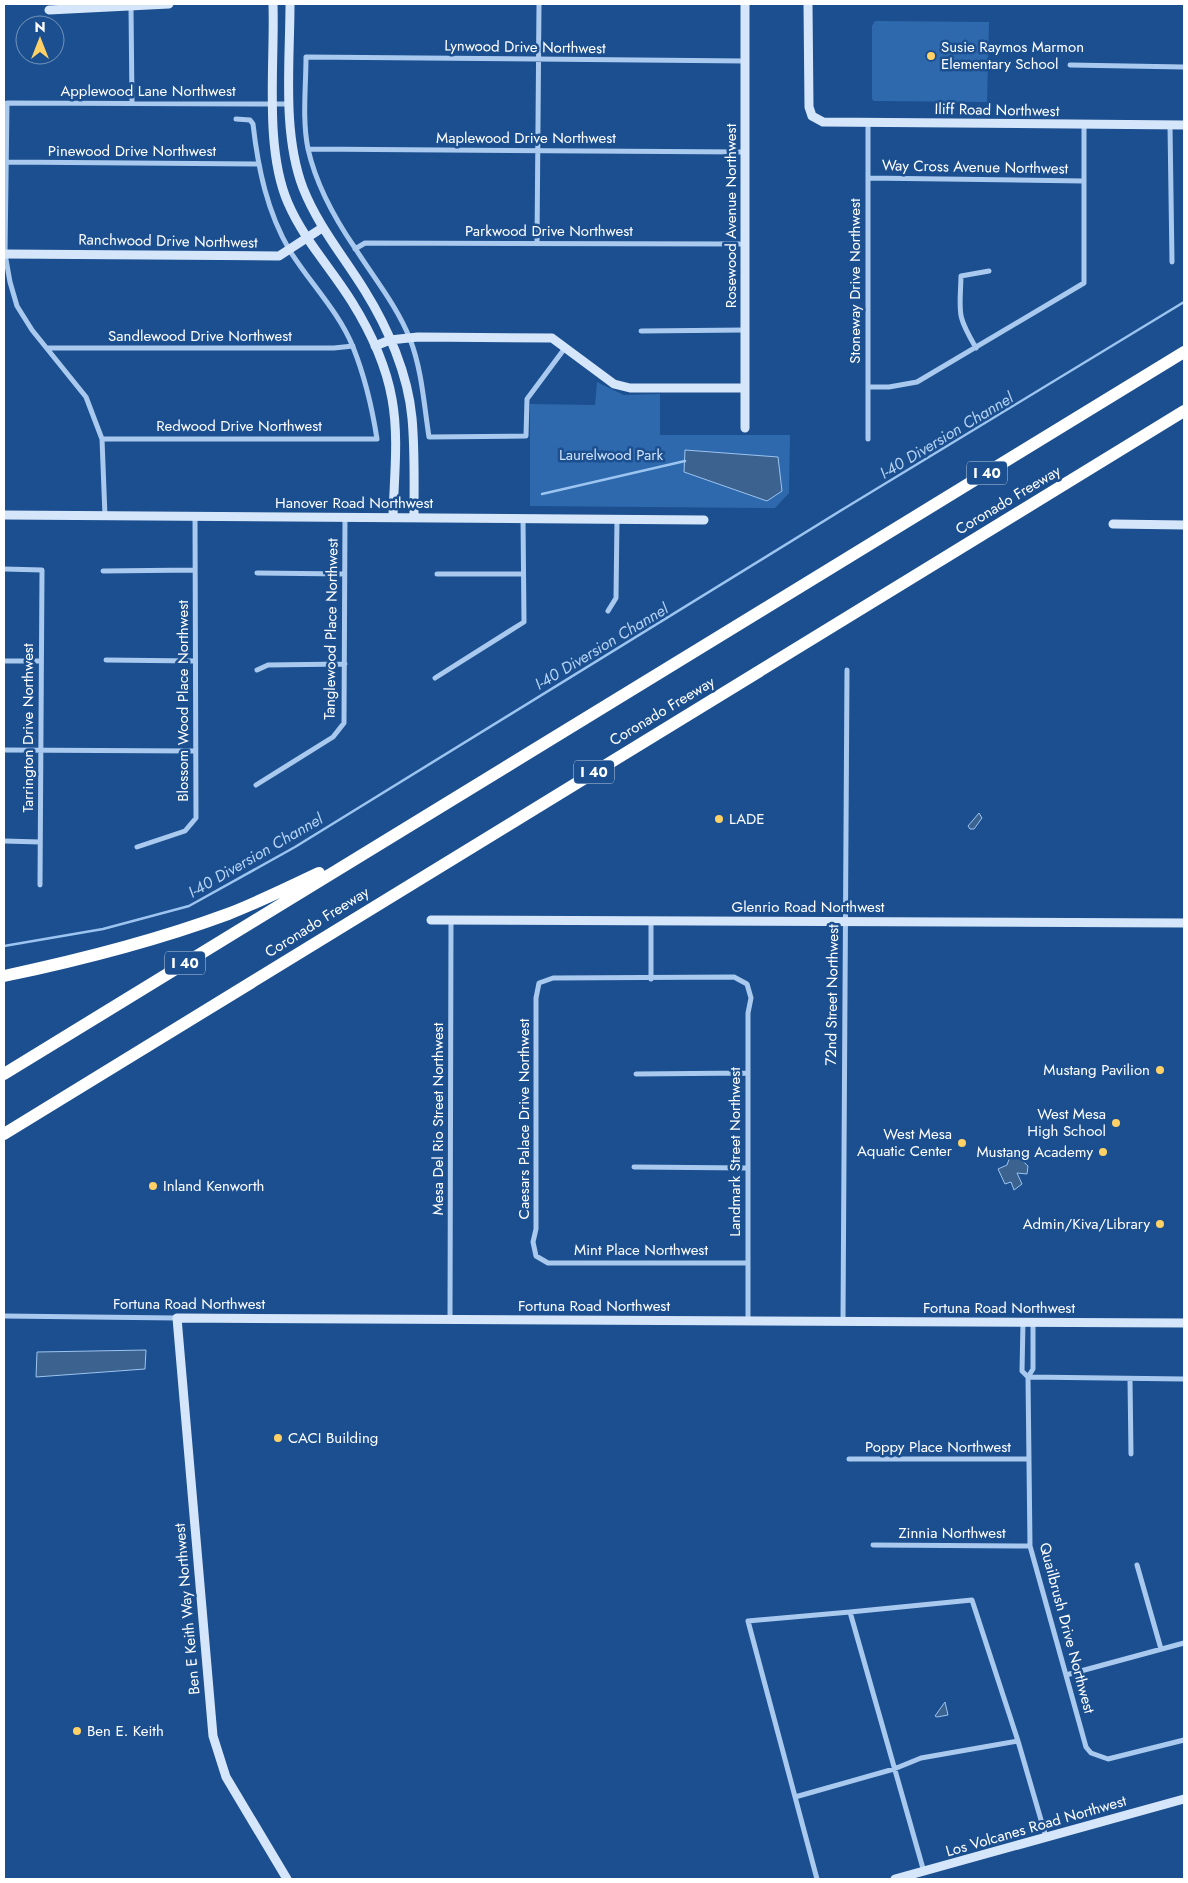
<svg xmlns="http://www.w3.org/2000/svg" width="1188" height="1883" viewBox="0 0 1188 1883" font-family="Jost,sans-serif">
<rect width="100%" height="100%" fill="#1b4f8f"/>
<!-- green -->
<path fill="#2e69ad" d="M875 21 989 22 987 102 874 101 872 99V26Z
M597 382 624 395 660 394V435H790L789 493 775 508 530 506V404L595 405Z"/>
<!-- water -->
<path fill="#3c6290" stroke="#9cc4f0" d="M685 450 778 457 782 491 767 501 684 472Z
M979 813 982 818 974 829H970L968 826Z
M1012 1151 1028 1166 1027 1174 1017 1173 1022 1184 1014 1190 1011 1182 1005 1184 998 1169 1007 1165Z
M146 1350 145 1369 36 1377 37 1352Z
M945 1702 948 1715 937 1717 935 1716Z"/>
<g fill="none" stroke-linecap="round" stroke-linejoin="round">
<!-- stream -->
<path stroke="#9cc4f0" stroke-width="2.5" d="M542 494 685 461
M4 946 103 929 189 906 295 847 845 508 1184 302"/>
<!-- street -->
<path stroke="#a9c9ee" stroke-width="5" d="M131 7 132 103
M1070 65 1184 67
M868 123V439
M1170 126 1172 262
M308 149 744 152
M6 162 258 164
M868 178 1083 181
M537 243 539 4
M355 249 365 243 744 244
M641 331 745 330
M47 348H334L353 346
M565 348 527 399 526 436 429 437C424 405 422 370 410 339 397 306 374 278 355 248 335 219 316 184 308 149 302 119 306 87 306 57L745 61
M976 348C956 314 960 314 961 276L989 271
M868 387H889L917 382 1084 283V125
M102 439H377C372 407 365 377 353 347 339 312 310 283 290 251 267 212 258 168 253 124L250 120 236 119
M105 516 102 439 86 397 32 330 17 306 10 282 5 254 7 103 289 104
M4 569 42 570 40 885
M103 571 195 570
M257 573 345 574
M437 574H523
M608 611 616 598 617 519
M106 660 195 661
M4 661H41
M257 670 268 665 345 664
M435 678 524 622 523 518
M4 750 195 751
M256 785 333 737 344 723 345 517
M4 841 40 842
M137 847 185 831 196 818 195 517
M651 979V921
M636 1074 748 1073
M634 1167 747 1168
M748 1263H548L536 1256 533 1242 536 1229V998L539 983 553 978 734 977 747 984 751 998 748 1013V1321
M4 1316 177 1318
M450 1319 451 920
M843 1321 847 670
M1023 1322 1022 1371 1028 1377
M1033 1322V1369L1028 1377 1030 1546 1086 1747 1091 1753 1108 1759 1184 1740
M1028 1377 1184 1379
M1130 1379 1131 1454
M849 1459H1028
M873 1545 1030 1546
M1137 1565 1161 1649
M1066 1675 1184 1643
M795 1797 894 1769 921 1758 1018 1741
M924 1872 850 1612 972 1600 1018 1741 1046 1837
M817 1879 748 1621 850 1612"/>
<!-- secondary -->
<path stroke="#d6e6fa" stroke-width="9" d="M273 4C275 64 264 148 288 203 304 240 331 268 352 302 370 331 386 365 392 399 399 437 394 478 393 517
M290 4C290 62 282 133 303 188 318 226 344 257 365 291 388 328 408 374 412 418 415 451 414 484 414 517
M745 4V428
M808 4 809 107 812 116 823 122 1184 125
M49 10 169 4
M5 254 279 256 322 228
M375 346 390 340 418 337 552 338 614 384 630 388H745
M4 515 704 520
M1113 524 1184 525
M431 920 1184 923
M287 1879 226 1777 213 1736 177 1318 1184 1323
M895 1879 1184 1799"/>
<!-- highway -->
<path stroke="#fff" stroke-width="12" d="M4 976C80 960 155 941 228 914 259 902 289 887 319 873
M4 1074 1184 352
M4 1134 1184 411"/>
</g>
<!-- markers -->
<g fill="#ffd166" stroke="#1b4f8f" stroke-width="2">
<circle cx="931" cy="56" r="5"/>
<circle cx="719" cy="819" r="5"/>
<circle cx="1160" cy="1070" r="5"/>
<circle cx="1116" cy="1123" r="5"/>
<circle cx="962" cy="1143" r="5"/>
<circle cx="1103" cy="1152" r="5"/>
<circle cx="153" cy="1186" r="5"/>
<circle cx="1160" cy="1224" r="5"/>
<circle cx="278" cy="1438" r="5"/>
<circle cx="77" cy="1731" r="5"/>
</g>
<g text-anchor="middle" stroke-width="5" stroke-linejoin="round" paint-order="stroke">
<!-- shield labels -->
<g fill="#1b4f8f" stroke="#bbcadd" stroke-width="1">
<rect x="967" y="461.5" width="40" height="23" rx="4"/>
<rect x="574" y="760.5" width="40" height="23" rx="4"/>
<rect x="165" y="951.5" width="40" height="23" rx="4"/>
</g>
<g font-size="14" font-weight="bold" fill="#fff">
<text x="987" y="478">I 40</text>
<text x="594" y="777">I 40</text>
<text x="185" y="968">I 40</text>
</g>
<!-- street labels -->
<g font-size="15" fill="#fff" stroke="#1b4f8f">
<text transform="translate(525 47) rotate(1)" y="5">Lynwood Drive Northwest</text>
<text x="148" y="96">Applewood Lane Northwest</text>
<text transform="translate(997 110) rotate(1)" y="5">Iliff Road Northwest</text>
<text x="526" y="143">Maplewood Drive Northwest</text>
<text x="132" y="156">Pinewood Drive Northwest</text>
<text transform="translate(975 167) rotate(1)" y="5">Way Cross Avenue Northwest</text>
<text transform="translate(731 216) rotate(-90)" y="5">Rosewood Avenue Northwest</text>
<text x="549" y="236">Parkwood Drive Northwest</text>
<text transform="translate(168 241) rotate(1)" y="5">Ranchwood Drive Northwest</text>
<text transform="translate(855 281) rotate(-90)" y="5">Stoneway Drive Northwest</text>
<text x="200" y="341">Sandlewood Drive Northwest</text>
<text x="239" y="431">Redwood Drive Northwest</text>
<text transform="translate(1008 500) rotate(-31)" y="5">Coronado Freeway</text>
<text x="354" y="508">Hanover Road Northwest</text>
<text transform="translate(331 629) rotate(-89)" y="5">Tanglewood Place Northwest</text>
<text transform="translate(183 701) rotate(-90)" y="5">Blossom Wood Place Northwest</text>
<text transform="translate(662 711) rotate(-31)" y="5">Coronado Freeway</text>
<text transform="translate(28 728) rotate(-90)" y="5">Tarrington Drive Northwest</text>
<text x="808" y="912">Glenrio Road Northwest</text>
<text transform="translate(317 922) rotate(-32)" y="5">Coronado Freeway</text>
<text transform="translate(832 995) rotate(-89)" y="5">72nd Street Northwest</text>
<text transform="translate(438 1119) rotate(-90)" y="5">Mesa Del Rio Street Northwest</text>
<text transform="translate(524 1119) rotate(-90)" y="5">Caesars Palace Drive Northwest</text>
<text transform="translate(735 1152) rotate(-90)" y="5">Landmark Street Northwest</text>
<text x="641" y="1255">Mint Place Northwest</text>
<text x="189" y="1309">Fortuna Road Northwest</text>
<text x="594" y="1311">Fortuna Road Northwest</text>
<text x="999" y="1313">Fortuna Road Northwest</text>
<text x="938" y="1452">Poppy Place Northwest</text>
<text x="952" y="1538">Zinnia Northwest</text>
<text transform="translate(187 1609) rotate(-95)" y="5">Ben E Keith Way Northwest</text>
<text transform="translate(1067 1628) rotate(75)" y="5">Quailbrush Drive Northwest</text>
<text transform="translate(1036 1826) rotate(-16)" y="5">Los Volcanes Road Northwest</text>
</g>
<!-- poi labels -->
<g font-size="15" fill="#fff" stroke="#1b4f8f" text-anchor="start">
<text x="941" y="52">Susie Raymos Marmon<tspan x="941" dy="17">Elementary School</tspan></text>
<text x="729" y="824">LADE</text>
<text x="1150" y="1075" text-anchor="end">Mustang Pavilion</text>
<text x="1106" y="1119" text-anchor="end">West Mesa<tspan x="1106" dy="17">High School</tspan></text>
<text x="952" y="1139" text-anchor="end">West Mesa<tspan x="952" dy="17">Aquatic Center</tspan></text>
<text x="1093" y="1157" text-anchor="end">Mustang Academy</text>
<text x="163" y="1191">Inland Kenworth</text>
<text x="1150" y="1229" text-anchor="end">Admin/Kiva/Library</text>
<text x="288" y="1443">CACI Building</text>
<text x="87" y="1736">Ben E. Keith</text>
</g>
<!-- park labels -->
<g font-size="15" fill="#cfe3fa" stroke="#1b4f8f">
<text x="611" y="460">Laurelwood Park</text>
</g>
<!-- water labels -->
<g font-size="16" font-style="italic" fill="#b5d3f5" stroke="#1b4f8f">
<text transform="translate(946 435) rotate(-31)" y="6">I-40 Diversion Channel</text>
<text transform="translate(601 646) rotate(-31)" y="6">I-40 Diversion Channel</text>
<text transform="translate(255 855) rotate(-30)" y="6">I-40 Diversion Channel</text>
</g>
</g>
<!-- border -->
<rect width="1188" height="1883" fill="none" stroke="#ffffff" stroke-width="10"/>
<!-- north arrow -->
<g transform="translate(40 40)"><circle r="24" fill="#1b4f8f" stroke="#7695bc"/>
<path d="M0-4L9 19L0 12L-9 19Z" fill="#ffd166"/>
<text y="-8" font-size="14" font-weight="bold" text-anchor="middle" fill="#ffffff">N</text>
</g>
</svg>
